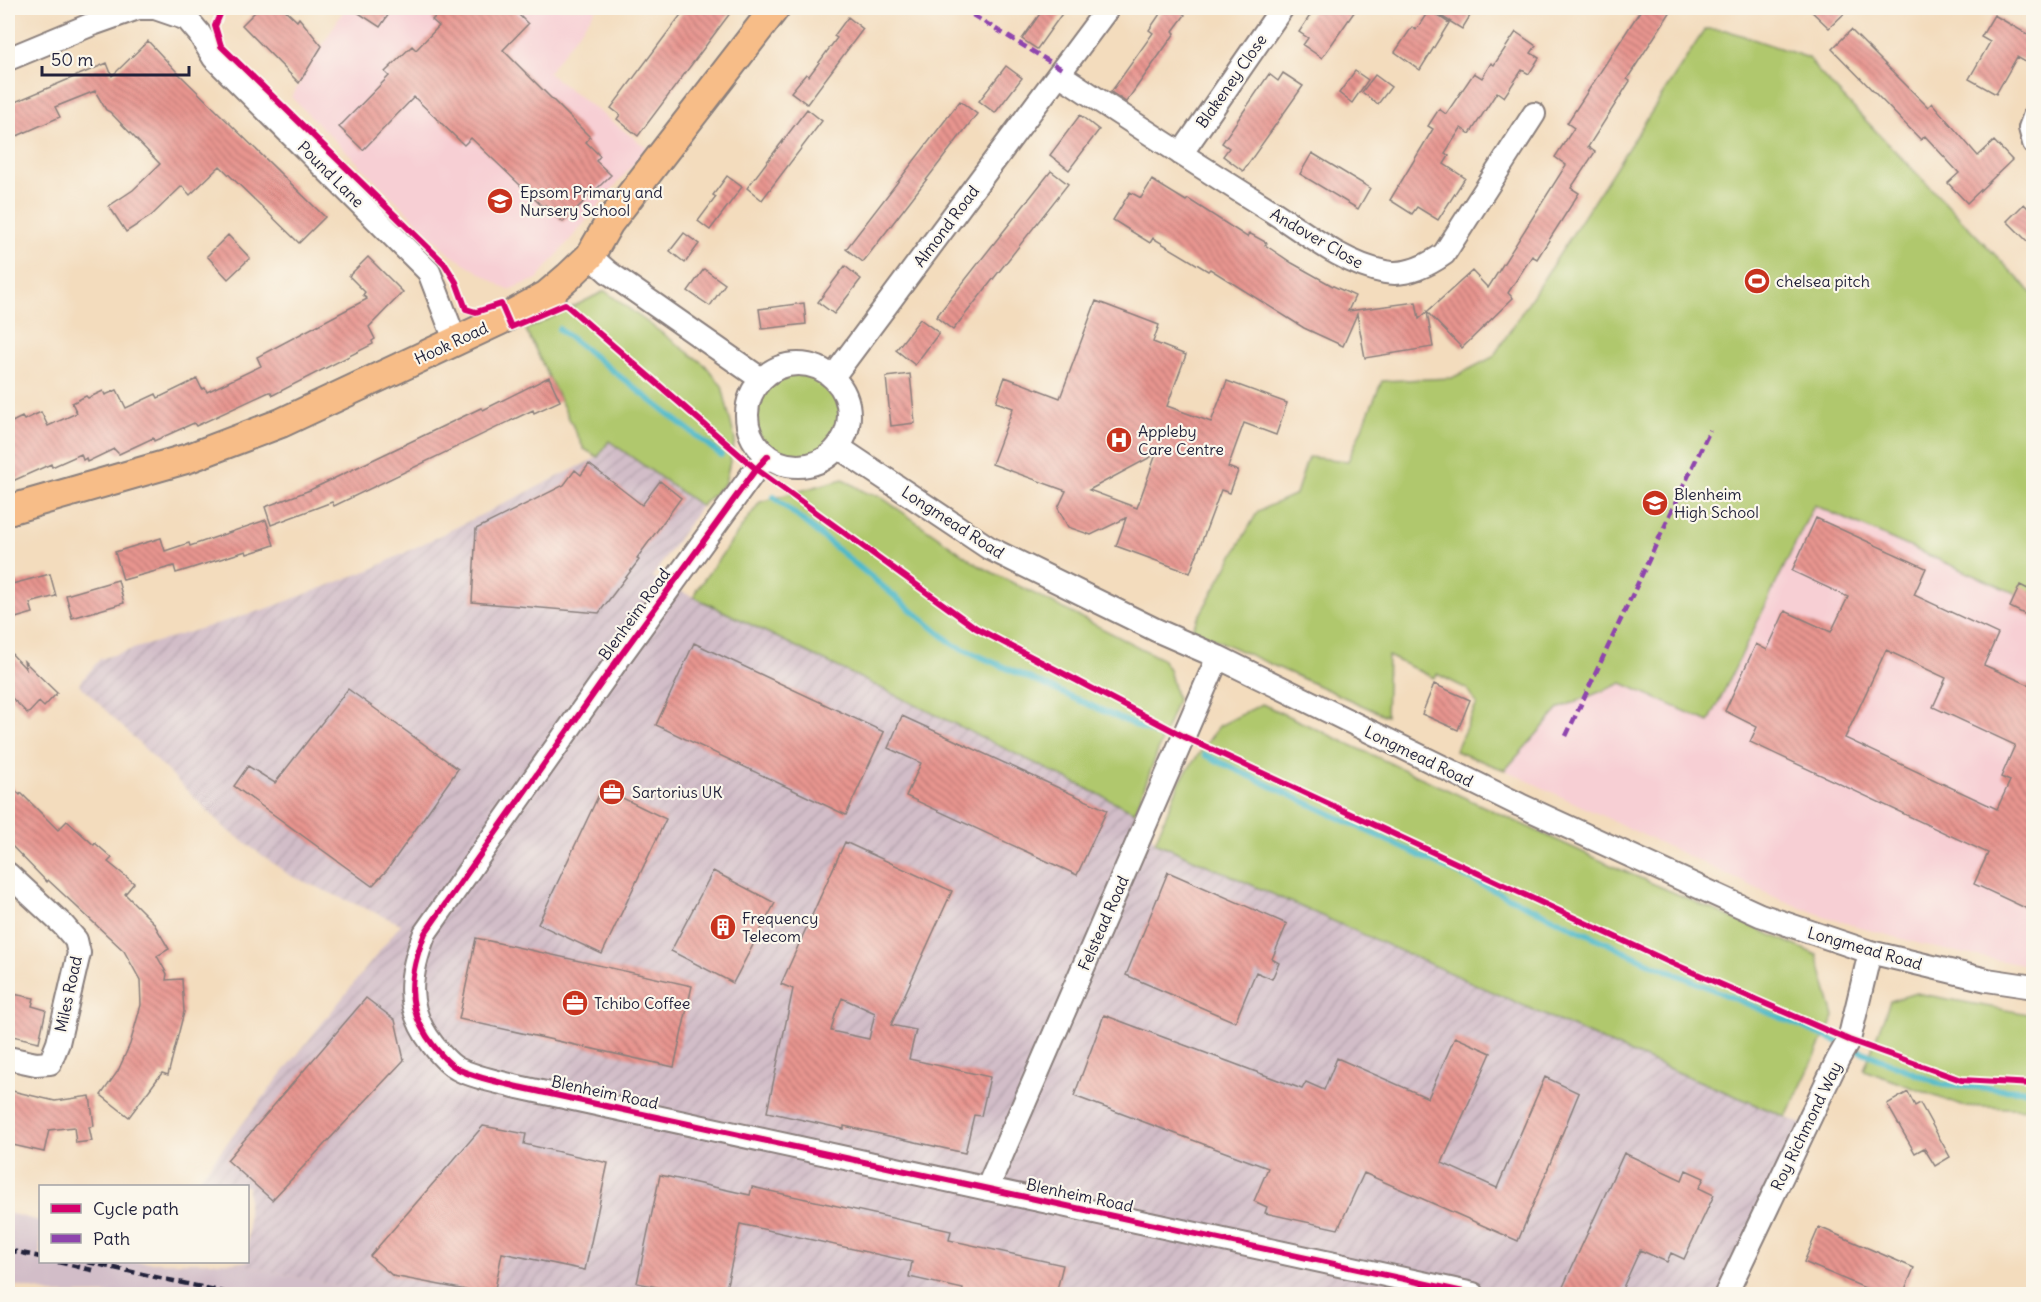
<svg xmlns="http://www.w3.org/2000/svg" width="2041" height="1302" viewBox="0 0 2041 1302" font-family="Delius,sans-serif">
<defs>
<pattern id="industrial-furrows" width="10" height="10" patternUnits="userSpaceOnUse" patternTransform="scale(1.5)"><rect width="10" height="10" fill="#d2bdc8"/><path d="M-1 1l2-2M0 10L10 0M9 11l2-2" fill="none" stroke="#b4a2ad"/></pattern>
<pattern id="building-back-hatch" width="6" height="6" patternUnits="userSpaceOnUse" patternTransform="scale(1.5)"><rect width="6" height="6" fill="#e8958f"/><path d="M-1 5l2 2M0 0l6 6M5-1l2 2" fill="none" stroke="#bc7976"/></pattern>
</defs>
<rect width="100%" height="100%" fill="#fbf7ec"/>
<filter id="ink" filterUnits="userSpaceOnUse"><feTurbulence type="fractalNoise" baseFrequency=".0167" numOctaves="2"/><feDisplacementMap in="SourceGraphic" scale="12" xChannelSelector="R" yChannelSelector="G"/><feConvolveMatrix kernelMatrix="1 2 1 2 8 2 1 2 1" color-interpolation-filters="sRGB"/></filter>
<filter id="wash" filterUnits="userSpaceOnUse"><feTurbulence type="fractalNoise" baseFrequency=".008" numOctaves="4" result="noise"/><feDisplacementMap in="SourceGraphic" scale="24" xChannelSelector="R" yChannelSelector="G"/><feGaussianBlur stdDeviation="1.35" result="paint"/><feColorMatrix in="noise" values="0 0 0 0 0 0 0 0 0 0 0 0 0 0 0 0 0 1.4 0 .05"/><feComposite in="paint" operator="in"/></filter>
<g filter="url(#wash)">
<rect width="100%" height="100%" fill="#f3dcbd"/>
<!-- built -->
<path fill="#f7cfd4" d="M345 8H388L396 13 400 8H597L548 73 647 148 537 279 508 290 451 255 291 97Z
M1705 29 1726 30 1809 58 1816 69 2033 294V967L1936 948 1869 930 1821 915 1777 898 1505 770 1455 751 1477 704 1467 689 1437 674 1434 678 1388 656 1386 716 1192 629 1258 511 1296 494 1308 457 1348 461 1382 381 1452 378 1493 357Z"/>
<!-- industrial -->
<path fill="url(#industrial-furrows)" d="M609 440 701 506 652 577 1135 812 1155 842 1619 1048 1811 1128 1734 1294H370L231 1262H248V1186H193L401 924 289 875 225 828 79 684 100 659 269 608 372 569 598 457Z"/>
<!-- railway -->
<path fill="#d2bdc8" d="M8 1213 40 1221V1262H231L370 1294H56L8 1284Z"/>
<!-- green -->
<path fill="#b0c86d" stroke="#697554" stroke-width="1.5" d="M1705 29 1726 30 1809 58 1816 69 2033 294V601L1814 505 1709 722 1622 683 1560 708 1505 770 1455 751 1477 704 1467 689 1437 674 1434 678 1388 656 1386 716 1192 629 1258 511 1296 494 1308 457 1348 461 1382 381 1452 378 1493 357Z
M605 291 705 365 722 386 735 440 725 483 701 506 609 441 598 457 584 449 526 330Z
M754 414a43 43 0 1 1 86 0a43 43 0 1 1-86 0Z
M843 479 868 494 878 495 978 565 1162 659 1169 669 1177 700 1135 812 694 597 697 589 760 502Z
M1262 704 1617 868 1817 955 1834 1017 1786 1117 1619 1048 1155 842 1181 779 1219 726Z
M1916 993 2033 1015V1109L1962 1106 1864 1070 1890 1001Z"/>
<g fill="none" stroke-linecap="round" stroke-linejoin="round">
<!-- stream -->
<path stroke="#4db9c9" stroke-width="6" d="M559 329 721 455
M774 497 954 645 1162 737
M1205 755 1645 961 1841 1043
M1851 1047 1943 1085 2034 1091"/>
</g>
<g id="blocks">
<!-- building -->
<path fill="url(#building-back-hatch)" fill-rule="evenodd" d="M259 8H283L297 21 299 18 322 46 299 83 242 25Z
M351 8H393L380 27Z
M444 8H512L528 24 503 50 590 137 586 142 600 156 596 161 611 175 563 222 545 205 543 207 471 138 464 145 414 97 363 150 339 127 389 76 385 72 412 46 416 50 439 26 432 20Z
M686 8H734L638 136 617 119 620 115 611 108Z
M1044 8H1066L1037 49 1022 39Z
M1164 8H1176L1185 15 1173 31 1175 33 1126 102 1111 92 1153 33 1149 30Z
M1315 8H1357L1322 58 1303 45 1308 38 1299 32Z
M1428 8H1457L1470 16 1462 29Z
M1642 8H1673L1627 79 1630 81 1588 147 1595 152 1571 188 1579 193 1537 259 1532 256 1508 293 1513 298 1462 348 1427 312 1433 347 1365 358 1357 314 1343 346 1304 328 1210 269 1208 271 1153 238 1150 243 1113 220 1130 192 1141 198 1152 180 1186 201 1188 199 1247 237 1249 233 1267 243 1265 245 1292 263 1331 285 1355 296 1348 311 1416 302 1419 319 1472 271 1488 288 1566 165 1555 157 1574 128 1567 123Z
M1808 8H1850L1829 28Z
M1429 10 1449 23 1420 70 1395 52 1412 27 1416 30Z
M1994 15 2034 38V67L2017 57 1996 94 1969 79 1990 42 1981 37Z
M848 17 863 29 807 104 791 92 806 74 809 76 837 38 834 36Z
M1851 30 1928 107 1932 103 1978 156 1994 141 2012 160 1967 203 1948 183 1959 173 1925 136 1921 140 1832 49Z
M1516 32 1536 46 1531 53 1539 58 1529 74 1522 70 1504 97 1497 92 1470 134 1461 128 1445 153 1449 156 1444 164 1465 178 1438 220 1417 207 1412 214 1390 200 1433 129 1428 126 1439 109 1446 114 1474 73 1482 78 1491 63 1494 65Z
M148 41 177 72 325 217 299 243 220 166 190 195 182 186 151 216 126 232 109 206 133 190 160 164 110 112 106 110 95 91 55 107 60 117 8 140V105L107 63 112 76Z
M1006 66 1022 78 995 113 979 101Z
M1355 71 1368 80 1352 103 1339 93Z
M1283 73 1303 86 1243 171 1223 156 1229 148 1222 143 1269 74 1278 81Z
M1375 75 1391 87 1378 104 1362 92Z
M960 101 977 114 863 262 846 249Z
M807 109 822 121 762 200 747 188Z
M1080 115 1099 130 1069 170 1050 155Z
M1312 153 1370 188 1358 209 1300 174Z
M1051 171 1068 184 953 330 936 317Z
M727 176 742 187 710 230 698 221 716 197 713 195Z
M2024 204 2034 214V248L2007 221Z
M684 233 699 244 685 263 670 251Z
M228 235 250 258 228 279 207 256Z
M368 257 403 292 369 327 375 339 372 341 373 344 273 395 271 392H269L196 426 194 423 154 441 153 438 119 454 114 449 87 462 86 458 83 460 81 454 52 467 51 464 8 483V424L22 417 24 420 41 412 48 426 77 413 72 403 86 396 88 398 103 391 105 395 117 390 126 408 156 394 158 398 197 379 202 389 205 388 207 392 261 366 257 357 367 299 363 295 365 292 349 276Z
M845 266 861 279 834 314 818 302Z
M704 269 725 284 710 306 688 291Z
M1096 301 1159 325 1153 342 1186 355 1167 406 1211 422 1227 381 1287 403 1276 435 1244 423 1228 467 1238 471 1230 493 1221 490 1190 573 1116 546 1126 518 1091 535 1068 527 1058 508 1066 491 992 464 1013 408 996 402 1005 377 1060 398ZM1156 454 1137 508 1089 490Z
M804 303 806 324 762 329 759 309Z
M920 319 939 333 915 365 896 350Z
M910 374 915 423 891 426 886 377Z
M549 377 560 401 534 413 533 410 334 506 332 502 271 525 265 507 310 490 481 408 483 410Z
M589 464 642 505 660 481 681 498 637 558 639 560 599 613 472 602 476 529 564 485 575 470 581 475Z
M1816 518 1926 568 1914 595 1998 634 1984 665 2034 687V912L1974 884 1988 853 1750 742 1757 727 1725 711 1756 644 1767 650 1785 611 1831 632 1848 597 1792 571ZM1886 650 1946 678 1933 707 2015 745 2001 777 2010 781 1997 809 1845 738Z
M266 520 274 545 247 554 246 551 176 573 174 566 123 580 115 552 161 538 165 551 189 543 190 546Z
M50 574 56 596 30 603 33 613 12 619 8 601V585Z
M118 580 124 603 72 618 66 595Z
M2020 585 2034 592V619L2010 607Z
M694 643 884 732 846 815 656 725Z
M8 650 26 669 24 661 57 693 44 707 39 702 28 714 8 694Z
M1434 684 1470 700 1458 730 1422 714Z
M348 689 458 769 387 870 372 886 234 786 248 766 275 783Z
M902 716 1107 810 1077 875 906 796 921 763 888 748Z
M8 783 20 795 21 793 58 830 67 821 94 845 95 843 112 858 108 862 134 883 125 894 153 922 169 949 157 956 167 974 166 980 182 979 184 1012 168 1075 162 1073 129 1117 101 1095 118 1071 130 1044 141 1005 140 980 124 951 48 880 47 882 8 842Z
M602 788 666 819 602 954 538 924Z
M845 842 952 891 891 1025 916 1030 909 1059 990 1077 981 1116 974 1115 965 1153 844 1126V1129L767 1112 793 989 781 984ZM842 998 875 1013 869 1039 831 1031 835 1015Z
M713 871 775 903 733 983 671 951Z
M1168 872 1287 924 1272 959 1279 963 1272 979 1256 972 1235 1022 1126 975Z
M476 938 692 986 674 1067 459 1019Z
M8 993 34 998 32 1006 46 1010 39 1042 8 1035Z
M366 998 395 1020 404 1060 272 1200 227 1160Z
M1104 1015 1302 1089 1306 1082 1324 1090 1337 1058 1428 1098 1455 1037 1491 1053 1442 1163 1497 1188 1545 1077 1579 1093 1518 1241 1364 1173 1338 1229 1265 1213 1267 1207 1254 1201 1268 1168 1074 1096Z
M8 1090 55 1101 90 1096 94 1126 89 1127 92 1141 76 1143 74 1127 49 1130 44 1152 8 1144Z
M1908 1092 1915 1106 1920 1103 1950 1157 1935 1166 1924 1148 1915 1153 1887 1104Z
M483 1126 526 1134 524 1144 608 1163 585 1270 502 1253 494 1294H487L393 1276 370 1256Z
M1624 1153 1682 1180 1686 1170 1704 1178 1699 1188 1714 1195 1684 1259 1671 1253 1667 1262 1640 1250 1620 1294H1574L1562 1289Z
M660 1175 750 1195 752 1187 951 1231 949 1240 1063 1265 1056 1294H962L963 1289 909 1277 912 1262 740 1224 725 1294H691L637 1283Z
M1819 1227 1914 1268 1903 1294H1879L1804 1262Z"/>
</g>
</g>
<g filter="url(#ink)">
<use href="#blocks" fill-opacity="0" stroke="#8a7f7c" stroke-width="1.5"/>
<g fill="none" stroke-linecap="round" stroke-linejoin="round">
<defs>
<path id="minor" d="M8 59 90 25 138 8H155L187 19 199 33 214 58 429 272 455 340
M1059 74C1130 121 1201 167 1273 212 1307 234 1344 264 1385 272 1406 276 1427 266 1444 254L1534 114
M2034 117 2030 128 2034 143
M1181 154 1282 8
M590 256 608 272 761 379
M747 415a51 51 0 1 1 102 0a51 51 0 1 1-102 0Z
M833 377 1108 8
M838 447 989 548 1156 630 1218 657 1520 805 1760 915 1870 952 1987 980 2034 987
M768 456 756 469 621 655 425 933C409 974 404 1008 433 1045 440 1054 450 1066 460 1070 477 1078 499 1082 518 1087L1473 1294
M8 874 63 925 76 940 79 953 58 1043 50 1063 36 1064 8 1058
M987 1189 1218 657
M1726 1294 1838 1059 1849 1040 1870 952"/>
<path id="major" d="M8 510 189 458 281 423 507 317 547 295 568 277 590 256 609 223 775 8"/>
</defs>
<!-- minor casing -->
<use href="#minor" stroke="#8a7f7c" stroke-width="26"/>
<!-- major casing -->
<use href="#major" stroke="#8a7f7c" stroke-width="32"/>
<!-- minor -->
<use href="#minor" stroke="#fff" stroke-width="22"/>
<!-- major -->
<use href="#major" stroke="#f7bd88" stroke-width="28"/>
<!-- rail -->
<path stroke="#22223b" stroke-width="4.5" stroke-dasharray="9 4.5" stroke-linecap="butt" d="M8 1250 40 1257
M58 1262 96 1271
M87 1262 233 1294"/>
<!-- quiet -->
<path stroke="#8e44ad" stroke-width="4.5" stroke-dasharray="9 4.5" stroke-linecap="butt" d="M961 8 1062 69
M1566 736 1710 430"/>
<defs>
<path id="cycleway" d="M217 8 221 12 215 26 221 46 444 263 456 282 466 309 476 312 501 304 511 327 565 304 756 469 976 628 1185 737 1667 961 1849 1040 1961 1080 2034 1084
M768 456 756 469 621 655 425 933C409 974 404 1008 433 1045 440 1054 450 1066 460 1070 477 1078 499 1082 518 1087L1473 1294"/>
</defs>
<!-- cycleway casing -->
<use href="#cycleway" stroke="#fbf7ec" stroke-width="10"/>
<!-- cycleway -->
<use href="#cycleway" stroke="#d6006c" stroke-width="6"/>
</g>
</g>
<!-- icons -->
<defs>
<symbol id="school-disc" viewBox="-11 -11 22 22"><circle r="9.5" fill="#c8321e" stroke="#fbf7ec"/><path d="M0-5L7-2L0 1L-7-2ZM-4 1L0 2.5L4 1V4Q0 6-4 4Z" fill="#fff"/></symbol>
<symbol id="stadium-disc" viewBox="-11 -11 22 22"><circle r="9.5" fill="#c8321e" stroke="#fbf7ec"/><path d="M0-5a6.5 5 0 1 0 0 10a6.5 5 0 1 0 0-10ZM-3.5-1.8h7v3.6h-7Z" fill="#fff"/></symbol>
<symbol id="hospital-disc" viewBox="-11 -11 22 22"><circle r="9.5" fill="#c8321e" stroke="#fbf7ec"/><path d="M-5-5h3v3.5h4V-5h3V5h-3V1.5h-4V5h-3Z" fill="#fff"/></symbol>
<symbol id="office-disc" viewBox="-11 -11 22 22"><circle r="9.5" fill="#c8321e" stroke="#fbf7ec"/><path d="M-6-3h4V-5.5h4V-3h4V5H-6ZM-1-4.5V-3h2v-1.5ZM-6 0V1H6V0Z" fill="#fff"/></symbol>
<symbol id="building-disc" viewBox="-11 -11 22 22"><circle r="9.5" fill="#c8321e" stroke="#fbf7ec"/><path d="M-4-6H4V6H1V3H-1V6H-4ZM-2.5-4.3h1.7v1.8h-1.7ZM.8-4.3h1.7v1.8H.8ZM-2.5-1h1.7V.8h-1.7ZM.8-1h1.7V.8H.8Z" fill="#fff"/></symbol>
</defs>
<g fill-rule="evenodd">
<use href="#school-disc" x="485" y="186" width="30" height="30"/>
<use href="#stadium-disc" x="1742" y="266" width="30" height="30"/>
<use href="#hospital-disc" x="1104" y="425" width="30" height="30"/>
<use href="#school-disc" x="1640" y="488" width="30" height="30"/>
<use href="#office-disc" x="597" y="777" width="30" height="30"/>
<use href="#building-disc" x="708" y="912" width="30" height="30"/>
<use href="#office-disc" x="560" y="988" width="30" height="30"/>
</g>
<g text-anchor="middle" stroke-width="4.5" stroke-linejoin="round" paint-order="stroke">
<!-- street labels -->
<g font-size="16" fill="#22223b" stroke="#fbf7ec">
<text transform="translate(1231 81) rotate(-55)" y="6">Blakeney Close</text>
<text transform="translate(331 174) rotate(45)" y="6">Pound Lane</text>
<text transform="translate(946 226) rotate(-53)" y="6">Almond Road</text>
<text transform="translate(1317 238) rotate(30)" y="6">Andover Close</text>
<text transform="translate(451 343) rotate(-25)" y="6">Hook Road</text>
<text transform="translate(953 522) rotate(33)" y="6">Longmead Road</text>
<text transform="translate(634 614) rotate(-54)" y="6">Blenheim Road</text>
<text transform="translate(1419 756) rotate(26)" y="6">Longmead Road</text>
<text transform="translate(1103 923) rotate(-66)" y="6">Felstead Road</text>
<text transform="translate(1865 948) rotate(16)" y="6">Longmead Road</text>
<text transform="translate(68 994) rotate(-78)" y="6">Miles Road</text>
<text transform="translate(605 1092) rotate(12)" y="6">Blenheim Road</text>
<text transform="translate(1806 1126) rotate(-64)" y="6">Roy Richmond Way</text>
<text transform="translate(1080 1195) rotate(12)" y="6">Blenheim Road</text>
</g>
<!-- poi labels -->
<g font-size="16" fill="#22223b" stroke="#fbf7ec" text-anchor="start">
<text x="520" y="198">Epsom Primary and<tspan x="520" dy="18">Nursery School</tspan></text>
<text x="1776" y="287">chelsea pitch</text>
<text x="1138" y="437">Appleby<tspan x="1138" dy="18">Care Centre</tspan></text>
<text x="1674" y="500">Blenheim<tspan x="1674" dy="18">High School</tspan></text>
<text x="632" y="798">Sartorius UK</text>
<text x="742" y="924">Frequency<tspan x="742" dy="18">Telecom</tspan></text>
<text x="594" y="1009">Tchibo Coffee</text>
</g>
</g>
<!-- margin -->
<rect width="2041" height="1302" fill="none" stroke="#fbf7ec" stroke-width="30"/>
<!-- legend -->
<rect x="39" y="1185" width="210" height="78" fill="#fbf7ec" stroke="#a4a2a5" stroke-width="1.5"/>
<rect x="51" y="1204" width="30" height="9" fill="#d6006c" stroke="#a4a2a5" stroke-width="1.5"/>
<text x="93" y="1215" font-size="18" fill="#22223b">Cycle path</text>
<rect x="51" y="1234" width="30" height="9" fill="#8e44ad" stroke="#a4a2a5" stroke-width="1.5"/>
<text x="93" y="1245" font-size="18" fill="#22223b">Path</text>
<!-- scale -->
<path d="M42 66v9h147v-9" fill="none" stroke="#22223b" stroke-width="3"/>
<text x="51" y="66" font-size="18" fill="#22223b" stroke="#fbf7ec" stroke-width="4.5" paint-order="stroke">50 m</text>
</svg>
